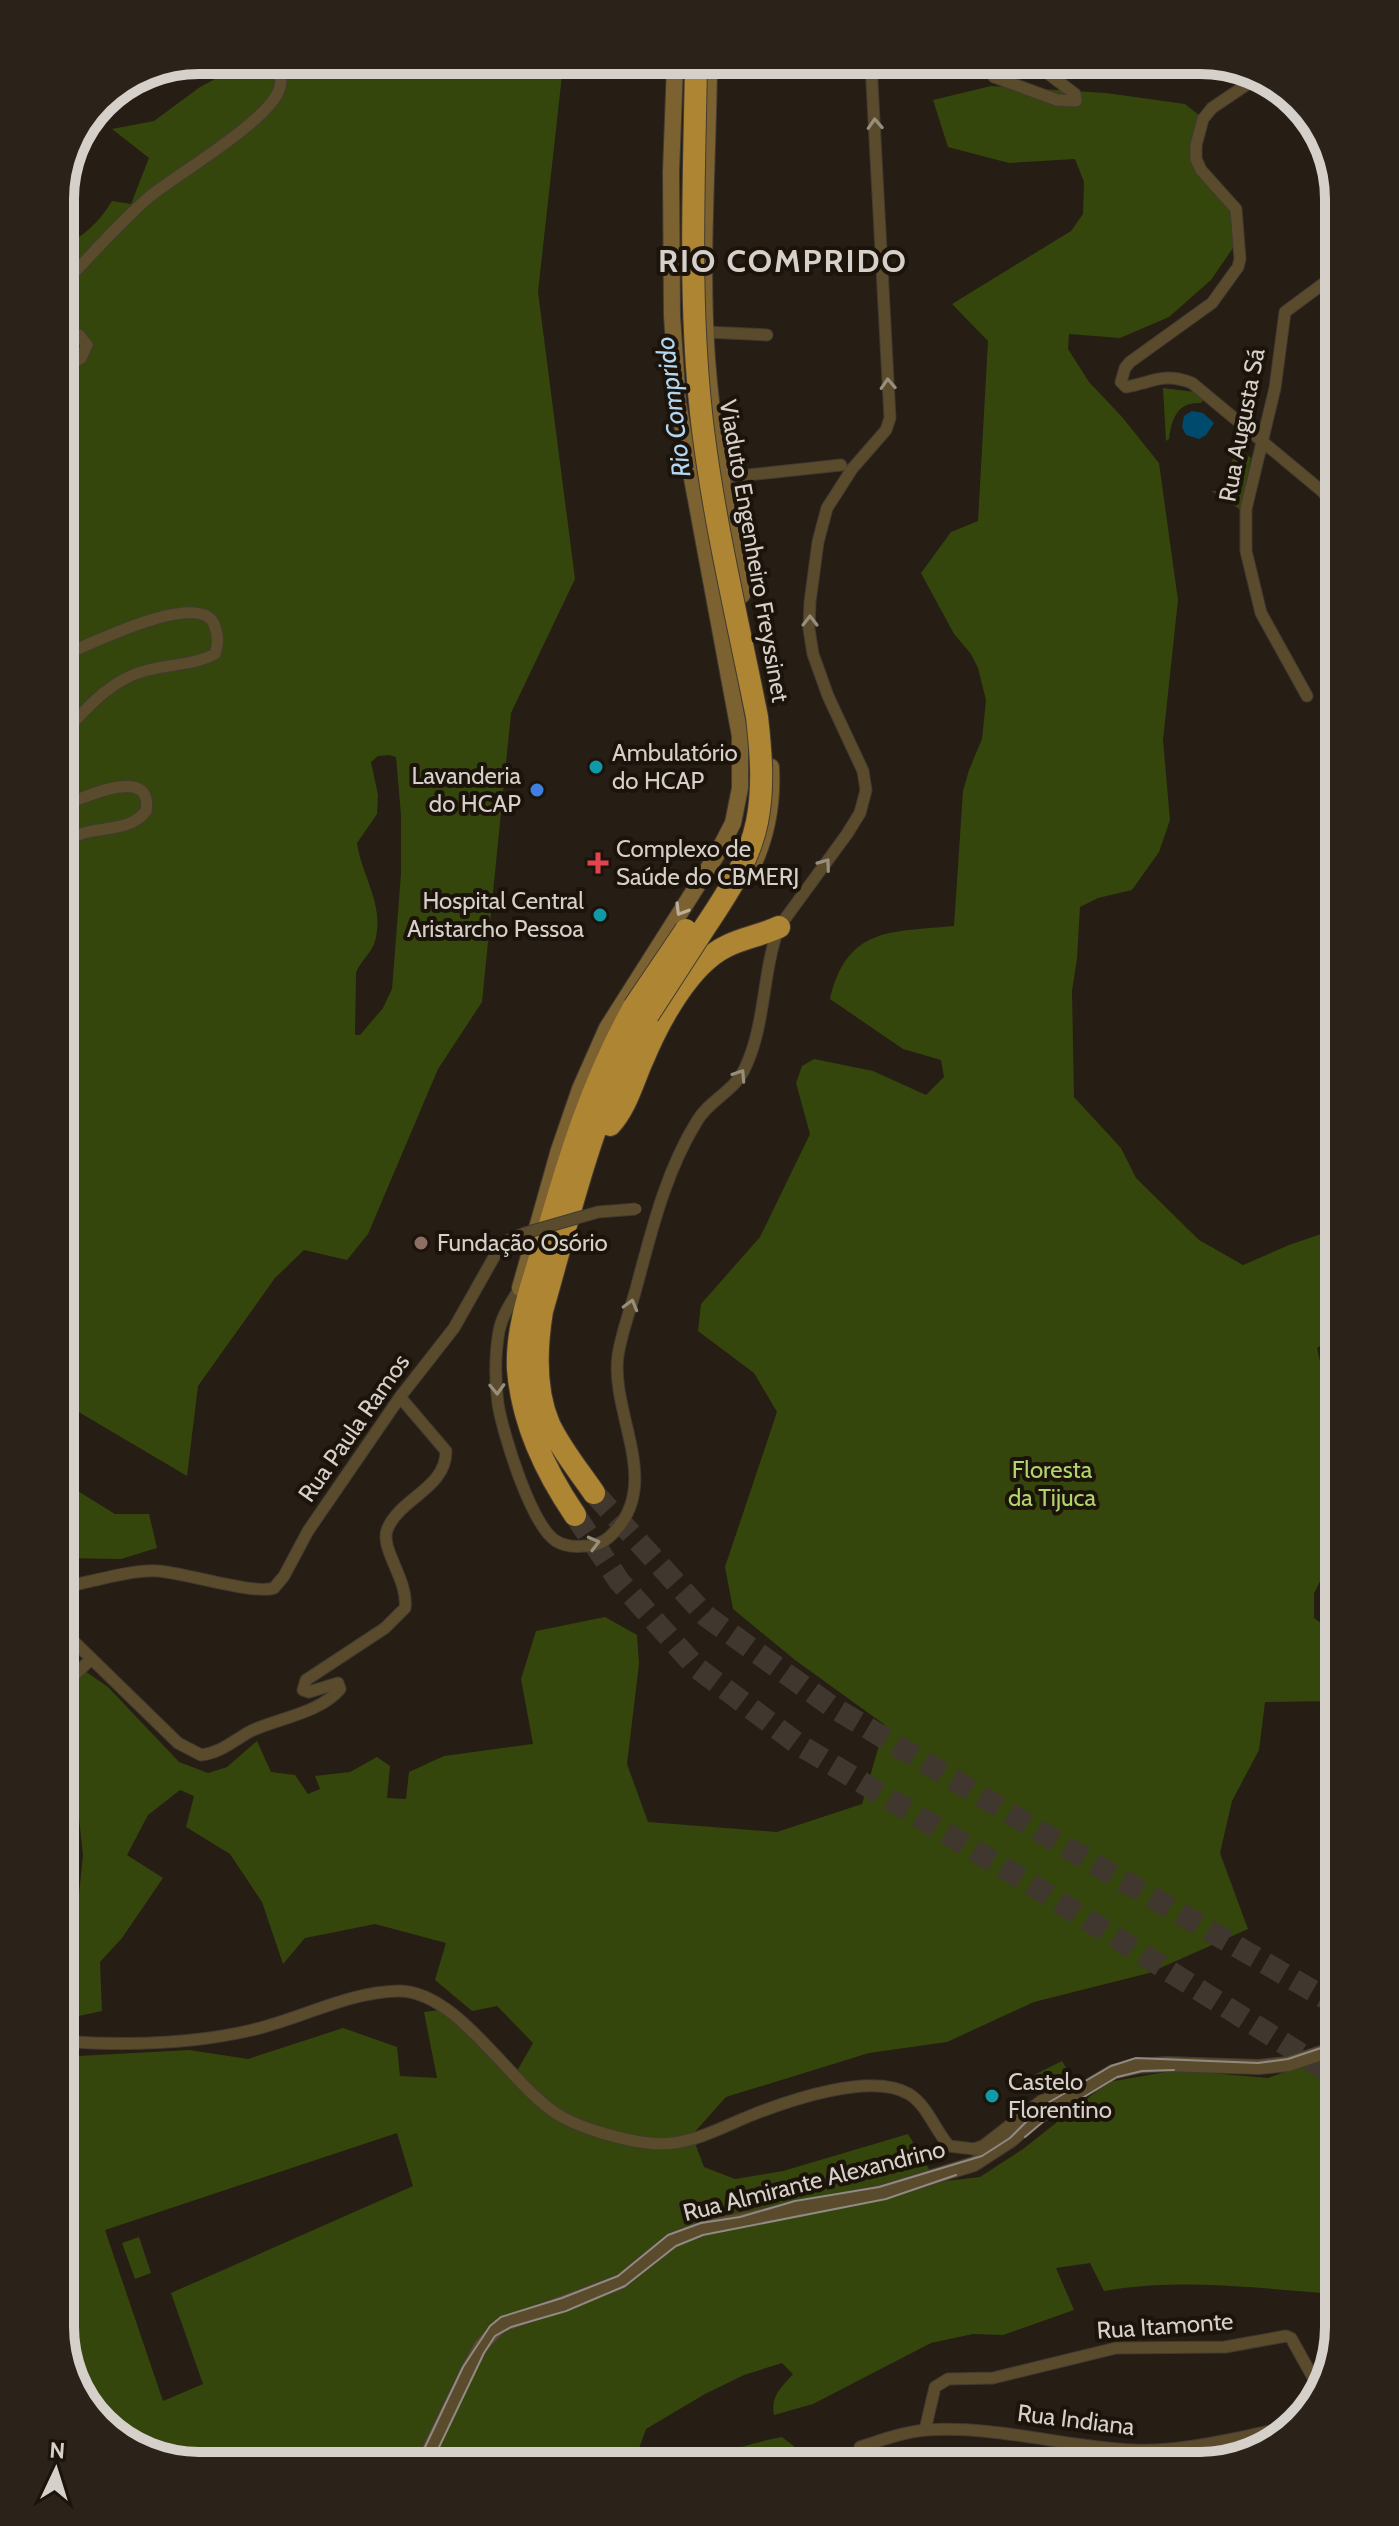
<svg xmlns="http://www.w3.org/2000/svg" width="1399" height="2526" viewBox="0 0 1399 2526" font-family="Cabin,sans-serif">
<rect width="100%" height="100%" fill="#261d14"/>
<!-- green -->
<path fill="#34460c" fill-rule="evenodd" d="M525 67 562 75 538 292 575 579 511 713 482 1002 438 1069 368 1234 347 1260 304 1250 275 1278 198 1386 187 1476 60 1401V249C83 236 99 223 112 201L131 204 149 158 112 129 154 121 200 87 232 70 301 69 309 76 333 69ZM389 755 396 757 401 815V874L392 989 383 1008 360 1035H355L356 973C360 961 372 953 375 941 385 905 362 877 357 843L377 814 378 795 371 762 378 756Z
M991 86 1106 93 1185 104 1205 120 1195 158 1233 204 1235 245 1211 280 1169 317 1120 338 1069 334 1068 349 1089 382 1122 417 1159 463 1178 600 1163 740 1170 820 1159 852 1132 890 1098 898 1080 907 1077 959 1072 991 1074 1097 1121 1148 1136 1178 1199 1240 1243 1265 1289 1245 1321 1234 1326 1210 1339 1198V1334L1317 1348 1331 1412 1339 1431V1545L1314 1593V1618L1330 1630 1339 1631V1701L1265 1702 1259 1750 1232 1801 1220 1853 1248 1929 1149 1973 1034 2002 947 2042 869 2053 726 2097 692 2135 704 2167 735 2179 783 2171 908 2134 937 2182 980 2177 1023 2149 1108 2082 1177 2070 1268 2078 1339 2052V2294C1261 2289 1181 2277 1104 2291L1090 2263 1056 2268 1074 2310 1003 2335 973 2334 931 2343 813 2404 774 2415C770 2396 782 2387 793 2374L782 2363 744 2375 705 2394 646 2429 638 2451 645 2466H190L121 2442 71 2381 60 2327V2057L189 2050 248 2059 343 2028 397 2047 400 2076 437 2078 424 2012 447 2009 517 2071 533 2043 497 2006 472 2011 435 1980 446 1943 375 1924 305 1938 283 1964 262 1902 230 1854 186 1827 194 1796 180 1790 148 1815 127 1855 163 1878 122 1938 100 1962 102 2011 60 2020V1915L77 1913 83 1855 75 1782 60 1774V1691L82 1669 108 1687 179 1762 208 1773 227 1767 257 1741 271 1772 295 1775 308 1794 320 1789 315 1776 350 1772 377 1757 390 1766 387 1798 406 1799 409 1772 444 1756 533 1744 521 1679 536 1631 605 1617 637 1635 639 1664 627 1764 648 1822 777 1832 862 1804 885 1725 795 1660 733 1609 725 1567 777 1412 754 1373 698 1331 701 1304 760 1237 810 1134 796 1083 802 1066 814 1059 873 1071 926 1095 944 1077 941 1060 903 1049 830 999C847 926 892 932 954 926L963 791 969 770 982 739 986 700 978 668 971 654 954 634 921 573 951 532 978 521 988 341 952 304 1071 231 1083 214 1084 182 1075 159 1009 163 948 147 933 100ZM397 2133 413 2186 171 2293 203 2384 163 2401 105 2230Z
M1163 388 1195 392 1205 398 1201 403C1177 402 1172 418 1169 439L1166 441Z
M1235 446 1251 458 1241 510 1211 491C1224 491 1236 493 1237 475L1230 464 1235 455Z
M60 1480 115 1514H149L157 1548 121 1559 60 1558Z
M1062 2061 1069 2073 1041 2089 1034 2075Z
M139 2237 151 2273 135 2279 122 2243Z
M782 2437 808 2457V2466H702C726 2449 753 2443 782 2437Z"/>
<!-- water -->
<path fill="#004a6e" d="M1192 411 1203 413 1214 423 1206 435 1199 439 1186 435 1182 427 1184 416Z"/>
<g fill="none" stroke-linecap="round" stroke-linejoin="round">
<!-- motorway-tunnel -->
<path stroke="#40382f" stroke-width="22" stroke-dasharray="22 11" stroke-linecap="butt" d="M594 1493 706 1616 831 1706 1086 1859 1339 2006
M575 1515 619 1581 696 1667 798 1744 1037 1888 1339 2078"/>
<defs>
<path id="minor" d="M1202 60 1214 70 1239 71
M984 62 994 77 1057 100 1076 101 1075 94 1050 75 1039 62
M1255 76V79L1212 108 1203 119 1196 145V159L1201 170 1236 209 1240 259 1238 267 1212 303 1130 362 1125 368 1121 382 1126 387C1154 382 1163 372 1192 383L1323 492 1339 516
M60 287C90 257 117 225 148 198 175 175 273 119 280 87 282 80 280 75 277 69
M706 332 767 335
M60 370 81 358 87 345 79 335 60 341
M720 478 841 465
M1307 696 1261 613 1246 551V509L1275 388 1285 312 1339 272
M60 737C86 709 110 679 148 670 171 664 194 665 215 654 219 644 218 634 214 624 198 589 86 646 60 657
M60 844C68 840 76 835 84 833 105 827 132 830 146 811 154 763 80 799 60 807
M520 1288C511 1302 502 1316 499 1331 495 1354 495 1381 498 1404 503 1434 531 1525 556 1541 564 1546 576 1547 585 1546 599 1546 608 1540 616 1530 661 1480 610 1412 618 1355 622 1331 631 1308 637 1285 652 1229 666 1171 697 1121 709 1100 735 1091 745 1068 766 1024 762 972 779 927L847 834 860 813 866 790 863 771 828 696 813 654 809 629 810 602 818 542 827 508 852 469 886 430 890 418 871 64
M60 1588C87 1583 132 1569 158 1571 186 1573 254 1595 274 1588L284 1576 308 1531 400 1397 454 1328 498 1250 509 1240 525 1233
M60 1628 178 1743 201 1755C221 1753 234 1740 251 1731 279 1718 320 1713 340 1689L338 1683 309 1692 303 1690 306 1680 385 1628 405 1608C409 1581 380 1549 387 1530 399 1498 446 1489 446 1451L400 1397
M60 1689 91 1659
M60 2041C125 2046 188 2045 252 2030 300 2019 348 1992 398 1991 457 1990 509 2083 557 2114 579 2128 622 2140 648 2143 687 2148 717 2129 752 2115 790 2100 871 2072 909 2094 927 2105 935 2130 949 2146L974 2149 983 2146 1041 2101 1081 2087
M925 2430 935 2387 948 2379 993 2378 1116 2348 1225 2347 1286 2336 1291 2338 1320 2390
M860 2447C882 2440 903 2432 926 2430 995 2425 1065 2447 1134 2450 1185 2452 1237 2437 1286 2428"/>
<path id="tertiary" d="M421 2466 469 2368 481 2346 500 2326 620 2282 672 2240 706 2227 883 2192 974 2164 1011 2140 1040 2115 1113 2072 1139 2066 1166 2064 1259 2067 1288 2064 1339 2047"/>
<path id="secondary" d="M709 65C708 163 700 261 707 359 713 439 728 516 742 595
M748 876C766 840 773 807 771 767
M520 1288 559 1150 580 1089 607 1028 716 856 733 823 740 788V736L678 403 672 316 671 172 675 65"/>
<path id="motorway" d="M610 1125C627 1106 633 1081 643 1059 659 1021 689 964 727 946 743 938 762 935 779 927
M594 1493C579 1471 560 1448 549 1424 534 1389 536 1348 542 1311 571 1211 593 1106 648 1015
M575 1515C545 1471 522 1423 518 1369 516 1327 532 1285 544 1245 568 1161 591 1084 634 1007"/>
</defs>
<!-- minor casing -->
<use href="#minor" stroke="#423a31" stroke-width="13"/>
<!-- tertiary casing -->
<use href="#tertiary" stroke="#423a31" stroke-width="16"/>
<!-- secondary casing -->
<use href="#secondary" stroke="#423a31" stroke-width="18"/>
<!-- motorway casing -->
<use href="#motorway" stroke="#423a31" stroke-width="24"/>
<!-- minor -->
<use href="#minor" stroke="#5b4b2d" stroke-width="11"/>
<!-- tertiary -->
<use href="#tertiary" stroke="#5b4b2d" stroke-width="14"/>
<!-- secondary -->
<use href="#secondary" stroke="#7c6231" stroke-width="16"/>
<!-- motorway -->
<use href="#motorway" stroke="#ae8533" stroke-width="22"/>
<!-- tram -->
<path stroke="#918a82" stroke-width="2" d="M1025 2137 1044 2121 1117 2077 1142 2071 1174 2070
M416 2466 463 2367 490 2326 501 2317 562 2298 618 2276 668 2235 701 2223 740 2217 795 2201 879 2187 982 2156 1010 2138 1041 2107 1111 2066 1136 2058 1258 2063 1288 2059 1339 2042
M430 2466 484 2353 495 2336 511 2327 566 2311 625 2286 676 2246 703 2235 886 2199 956 2175"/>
<defs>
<path id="minor-bridge" d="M525 1233 598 1212 636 1209"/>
<path id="motorway-bridge" d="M634 1007 686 930
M648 1015C667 986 686 956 705 927 727 894 749 861 757 822 764 787 761 752 757 717 738 622 715 526 703 430 688 309 694 187 696 65"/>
</defs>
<!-- minor-bridge casing -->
<use href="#minor-bridge" stroke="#423a31" stroke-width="13" stroke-linecap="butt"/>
<!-- motorway-bridge casing -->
<use href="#motorway-bridge" stroke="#423a31" stroke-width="24" stroke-linecap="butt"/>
<!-- minor-bridge -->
<use href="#minor-bridge" stroke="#5b4b2d" stroke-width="11"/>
<!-- motorway-bridge -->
<use href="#motorway-bridge" stroke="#ae8533" stroke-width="22"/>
</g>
<!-- one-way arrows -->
<defs><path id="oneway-chevron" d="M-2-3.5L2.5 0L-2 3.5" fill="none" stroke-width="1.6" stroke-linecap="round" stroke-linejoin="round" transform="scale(2)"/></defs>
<g stroke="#988e7c">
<use href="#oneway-chevron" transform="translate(875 124) rotate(-93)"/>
<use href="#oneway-chevron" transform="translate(888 384) rotate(-93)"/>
<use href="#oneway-chevron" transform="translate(810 621) rotate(-90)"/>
<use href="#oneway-chevron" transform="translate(825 864) rotate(-54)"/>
<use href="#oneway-chevron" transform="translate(740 1075) rotate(-57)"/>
<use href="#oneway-chevron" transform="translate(631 1305) rotate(-75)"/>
<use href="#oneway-chevron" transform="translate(497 1389) rotate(88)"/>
<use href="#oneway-chevron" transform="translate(594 1543) rotate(-15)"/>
</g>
<use stroke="#bbaf9c" href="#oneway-chevron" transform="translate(681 910) rotate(121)"/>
<!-- markers -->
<g fill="#0f9aa8" stroke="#1c140b" stroke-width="3">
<circle cx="596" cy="767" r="8"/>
<circle cx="600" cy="915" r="8"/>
<circle cx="992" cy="2096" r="8"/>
</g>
<circle fill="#3f7fe0" stroke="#1c140b" stroke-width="3" cx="537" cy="790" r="8"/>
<path fill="#e0444e" stroke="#1c140b" stroke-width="3" d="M594 851h8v8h8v8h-8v8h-8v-8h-8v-8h8z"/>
<circle fill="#8d6e63" stroke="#1c140b" stroke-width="3" cx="421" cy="1243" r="8"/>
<g text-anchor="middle" stroke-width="8" stroke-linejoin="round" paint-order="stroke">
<!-- street labels -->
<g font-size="24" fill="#d6d0ca" stroke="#1c140b">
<text transform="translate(1242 425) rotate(-79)" y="8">Rua Augusta Sá</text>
<text transform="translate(754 551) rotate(80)" y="8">Viaduto Engenheiro Freyssinet</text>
<text transform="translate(354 1428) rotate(-55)" y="8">Rua Paula Ramos</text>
<text transform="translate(814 2181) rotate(-14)" y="8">Rua Almirante Alexandrino</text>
<text transform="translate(1165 2326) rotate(-4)" y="8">Rua Itamonte</text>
<text transform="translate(1076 2420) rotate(7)" y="8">Rua Indiana</text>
</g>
<!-- poi labels -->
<g font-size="24" fill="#d6d0ca" stroke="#1c140b" text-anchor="start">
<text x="612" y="761">Ambulatório<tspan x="612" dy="28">do HCAP</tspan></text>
<text x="521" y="784" text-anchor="end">Lavanderia<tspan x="521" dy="28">do HCAP</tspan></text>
<text x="616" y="857">Complexo de<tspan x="616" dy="28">Saúde do CBMERJ</tspan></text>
<text x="584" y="909" text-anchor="end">Hospital Central<tspan x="584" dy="28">Aristarcho Pessoa</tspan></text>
<text x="437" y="1251">Fundação Osório</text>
<text x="1008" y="2090">Castelo<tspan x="1008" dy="28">Florentino</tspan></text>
</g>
<!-- park labels -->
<g font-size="24" fill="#b0d56c" stroke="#1c140b">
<text x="1052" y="1478">Floresta<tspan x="1052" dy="28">da Tijuca</tspan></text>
</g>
<!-- water labels -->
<g font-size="26" font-style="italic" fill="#b1d7f3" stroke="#1c140b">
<text transform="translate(673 407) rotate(-97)" y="9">Rio Comprido</text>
</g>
<!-- district labels -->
<g font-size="32" font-weight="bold" letter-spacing="2" fill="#d6d0ca" stroke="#1c140b">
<text x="783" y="272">RIO COMPRIDO</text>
</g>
</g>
<!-- crop -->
<path d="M0 0H1399V2526H0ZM199 74H1200A125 125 0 0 1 1325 199V2327A125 125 0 0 1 1200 2452H199A125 125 0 0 1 74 2327V199A125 125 0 0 1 199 74Z" fill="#2b231a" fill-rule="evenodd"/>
<path fill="none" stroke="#d6d0ca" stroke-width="10" d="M199 74H1200A125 125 0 0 1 1325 199V2327A125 125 0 0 1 1200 2452H199A125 125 0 0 1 74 2327V199A125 125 0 0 1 199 74Z"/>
<!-- north arrow -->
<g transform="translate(56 2470) rotate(4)" stroke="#1c140b" stroke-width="6" paint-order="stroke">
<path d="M0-6L14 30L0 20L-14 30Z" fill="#d6d0ca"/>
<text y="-12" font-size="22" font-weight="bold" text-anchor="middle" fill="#d6d0ca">N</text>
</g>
</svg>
